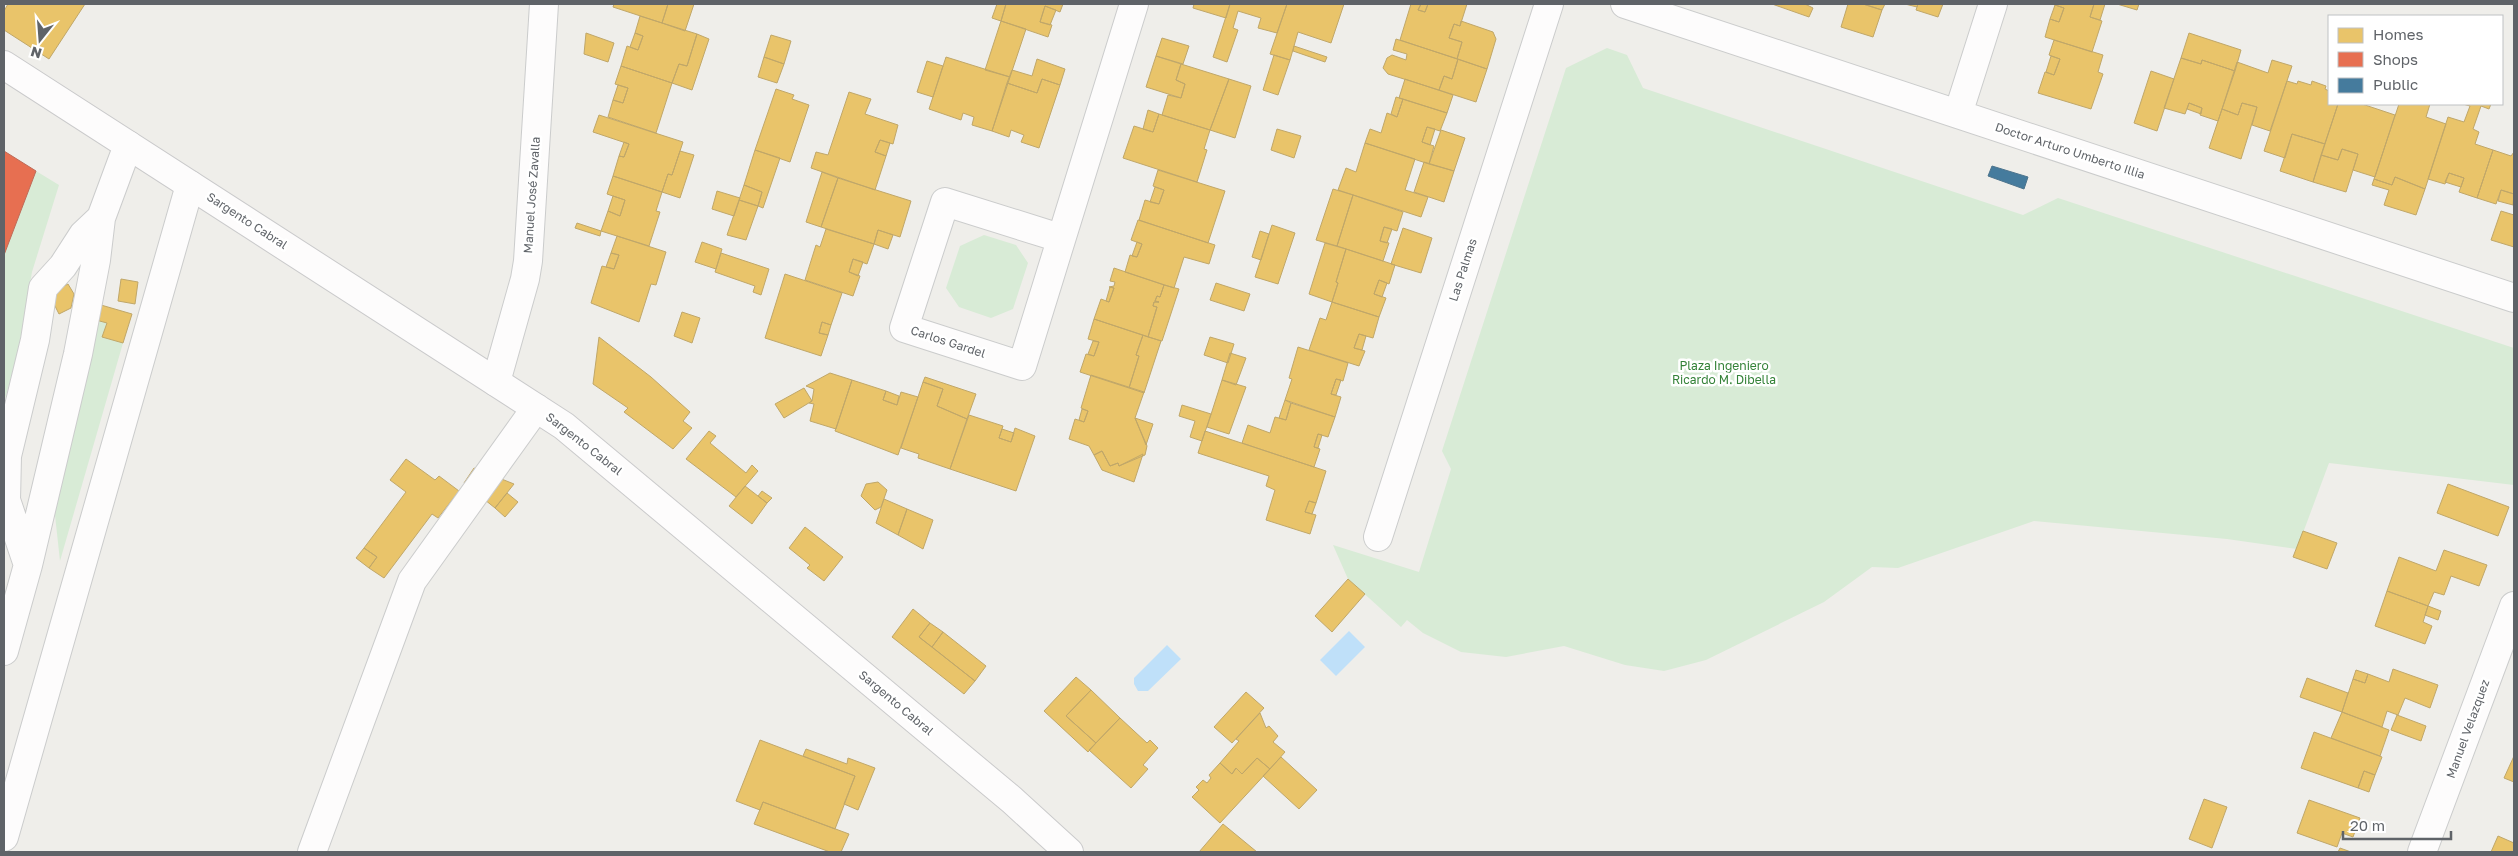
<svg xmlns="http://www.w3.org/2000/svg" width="2518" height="856" viewBox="0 0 2518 856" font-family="'Golos Text',sans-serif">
<rect width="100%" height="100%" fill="#efeeea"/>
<!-- green -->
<path fill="#d8ebd6" d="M1607 48 1627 55 1643 88 2023 215 2058 198 2514 348V485L2329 463 2297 549 2227 539 2034 521 1898 568 1872 567 1824 602 1706 660 1664 671 1625 665 1564 646 1506 657 1461 652 1423 633 1407 620 1401 627 1348 579 1333 545 1419 572 1451 469 1442 451 1566 68Z
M36 171 59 185 32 272 18 353 4 402V255Z
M984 235 1016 245 1028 263 1013 309 991 318 959 307 946 288 960 246Z
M96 320 107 323 102 337 123 343 60 561 54 506Z"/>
<!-- water -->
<path fill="#bfe0f9" d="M1349 631 1365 647 1336 676 1320 660Z
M1167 645 1181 659 1148 691H1138L1134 684V678Z"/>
<!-- homes -->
<path fill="#e9c46a" stroke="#c0a769" d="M8 4H85L49 59 4 30V11Z
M614 4H668L662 23 613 7Z
M668 4H694L685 31 662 23Z
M997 4H1006L1001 21 992 18Z
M1006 4H1063L1060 12 1045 6 1040 22 1052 25 1048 37 1001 21Z
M1194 4H1230L1226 18 1193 8Z
M1230 4H1287L1277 33 1258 28 1261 18 1238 11 1233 28 1238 30 1227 62 1213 57Z
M1287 4H1344L1331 43 1298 32 1290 60 1270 54Z
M1411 4H1421L1418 10 1425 12 1428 4H1467L1460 26 1454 24 1449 38 1462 42 1457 59 1400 40Z
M1421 4H1428L1425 12 1418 10Z
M1772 4H1805L1813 8 1809 17Z
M1848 4H1863L1882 10 1873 37 1841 27Z
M1863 4H1885L1882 10Z
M1905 4H1918L1917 7Z
M1918 4H1943L1938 17 1916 10Z
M2052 4H2094L2090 17 2102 21 2092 52 2045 37 2050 19 2059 22 2064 8Z
M2094 4H2105L2100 20 2090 17Z
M2117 4H2139L2137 10Z
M2055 5 2064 8 2059 22 2050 19Z
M1045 6 1056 10 1050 25 1040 22Z
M640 16 697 34 687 66 679 64 672 83 621 66 627 46 638 50 643 36 635 33Z
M1001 21 1026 29 1010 77 985 70Z
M1461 21 1493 32 1496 39 1487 69 1457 59 1462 42 1449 38 1454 24 1460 26Z
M586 33 614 43 608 62 584 54Z
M635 33 643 36 638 50 630 47Z
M2189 33 2241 50 2235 71 2202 60 2201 64 2181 58Z
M697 34 709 39 692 90 672 83 679 64 687 66Z
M771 35 791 41 784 64 764 57Z
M1162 38 1189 46 1183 64 1156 56Z
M1396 39 1458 59 1452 79 1444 76 1439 90 1388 74 1383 68 1387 58 1392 55 1406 60 1407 54 1393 50Z
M2054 40 2103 55 2098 72 2103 74 2091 109 2038 93 2045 72 2054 75 2060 59 2049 55Z
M1294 46 1327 57 1325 62 1293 51Z
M1274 55 1290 60 1278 95 1263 90Z
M1156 56 1181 64 1176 80 1185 84 1181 98 1146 87Z
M2051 56 2060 59 2054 75 2046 72Z
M764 57 784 64 777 83 758 77Z
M946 57 1010 77 992 131 972 125 974 117 963 113 961 120 929 109Z
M2181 58 2201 64 2202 60 2235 71 2218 121 2200 115 2202 108 2189 103 2185 114 2164 108Z
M1037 59 1065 69 1060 85 1042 79 1037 93 1007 83 1012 70 1032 76Z
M1458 59 1487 69 1476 102 1439 90 1444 76 1452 79Z
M2272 60 2292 66 2270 131 2252 125 2257 107 2242 103 2238 115 2222 109 2237 62 2268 73Z
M927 61 943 66 933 97 917 92Z
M1181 64 1229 79 1210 130 1162 115 1168 95 1181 98 1185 84 1176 80Z
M621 66 672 83 656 133 608 117 613 100 623 103 628 88 615 84Z
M2151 71 2174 79 2157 131 2134 123Z
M1042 79 1060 85 1039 148 1021 142 1024 135 1011 130 1009 137 992 131 1007 83 1037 93Z
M1229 79 1251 86 1235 138 1210 130Z
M1405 79 1453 95 1447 113 1399 98Z
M2287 81 2297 84 2298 81 2311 85 2312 81 2326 86 2325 89 2329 91V104H2338L2325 144 2292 134 2285 158 2264 151Z
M618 85 628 88 623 103 613 100Z
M776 89 794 95 792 99 809 105 790 162 755 150Z
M849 92 871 99 865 114 898 125 893 144 880 140 875 152 886 156 875 190 811 168 816 152 828 155Z
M1396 97 1403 99 1397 117 1391 114Z
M1403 99 1447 113 1440 131 1427 127 1422 142 1434 146 1429 164 1365 143 1370 129 1381 133 1387 113 1397 117Z
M2189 103 2202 108 2201 114 2187 109Z
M2242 103 2257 107 2241 159 2209 148 2222 109 2238 115Z
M2338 104H2362L2395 115 2375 177 2353 170 2358 154 2342 149 2338 160 2321 155Z
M2399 104H2430L2426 117 2446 124 2425 189 2395 177 2392 185 2374 179Z
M2463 104H2491L2489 109 2481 106 2473 129 2479 132 2475 144 2493 150 2477 198 2459 192 2464 178 2449 173 2445 184 2428 179 2448 117 2464 122 2470 106Z
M1148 110 1159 114 1153 132 1143 129Z
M1159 114 1210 130 1204 149 1207 150 1197 182 1123 158 1134 126 1153 132Z
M599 115 683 142 672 175 668 174 662 192 613 176 619 156 624 157 629 144 593 132Z
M1427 127 1435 129 1430 145 1422 142Z
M1277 129 1301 136 1294 158 1271 150Z
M1441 130 1465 138 1454 171 1429 164Z
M2292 134 2325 144 2313 182 2280 171Z
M880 140 890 143 886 156 875 152Z
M624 142 629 144 624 157 619 156Z
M1365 143 1415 159 1405 190 1428 197 1421 217 1338 190 1346 168 1356 172Z
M2342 149 2358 154 2346 192 2313 182 2321 155 2338 160Z
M755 150 780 158 763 208 758 206 762 192 744 185Z
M2493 150 2511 156 2514 152V194L2501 190 2496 204 2477 198Z
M680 151 694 155 680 198 662 192 668 174 672 175Z
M1424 162 1454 171 1444 202 1414 192Z
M1158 170 1225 191 1208 243 1139 220 1145 200 1159 204 1164 190 1153 186Z
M822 172 838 178 821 227 806 222Z
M2449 173 2464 178 2461 187 2445 182Z
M613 176 662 192 656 211 660 212 649 246 601 231 608 211 620 216 625 200 607 194Z
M2395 177 2425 189 2416 215 2384 205 2389 190 2372 185 2374 179 2392 185Z
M838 178 911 201 900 237 878 230 874 244 821 227Z
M744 185 762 192 758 206 739 200Z
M1155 187 1164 190 1159 204 1150 202Z
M1333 189 1353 195 1337 246 1316 240Z
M2501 190 2514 194 2513 205 2498 201Z
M717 191 740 198 734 216 712 209Z
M1353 195 1403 212 1397 231 1384 227 1380 241 1389 243 1383 261 1337 246Z
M613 196 625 200 620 216 608 211Z
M739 200 758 206 746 240 727 235Z
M2501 211 2514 215V247L2491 240Z
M1138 220 1215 245 1209 264 1184 257 1174 288 1125 272 1130 255 1137 257 1142 244 1131 240Z
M577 223 601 231 600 236 575 228Z
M1272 225 1295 233 1278 284 1255 277Z
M1384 227 1392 229 1387 243 1380 241Z
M1403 228 1432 238 1421 273 1391 264Z
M826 229 874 244 867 264 853 259 849 272 860 276 853 296 805 280 816 245 820 247Z
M878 230 893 235 888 249 874 244Z
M1260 231 1269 234 1261 260 1252 257Z
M617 236 666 252 656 285 651 284 639 322 591 303 602 266 614 269 619 255 611 253Z
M702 242 722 249 716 269 695 262Z
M1137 242 1142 244 1137 257 1132 256Z
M1325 243 1346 249 1336 282 1338 283 1332 302 1309 294Z
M1346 249 1395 265 1389 284 1379 280 1374 294 1386 298 1379 317 1332 302 1338 283 1336 282Z
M611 253 619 255 614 269 606 267Z
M721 253 769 269 761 295 753 292 755 286 715 272Z
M853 259 863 262 858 276 849 272Z
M1114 268 1164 285 1160 297 1157 296 1155 301 1159 302H1154L1153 306 1157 307 1148 337 1094 319 1101 299 1109 302 1114 288 1109 287 1114 286 1115 282 1110 281Z
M785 274 842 293 831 325 822 322 819 333 828 335 821 356 765 338Z
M121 279 138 282 135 304 118 301Z
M1379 280 1387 283 1382 297 1374 294Z
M1216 283 1250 294 1244 311 1210 300Z
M68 284 74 294 71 308 59 314 53 302 56 290Z
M1164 285 1179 289 1162 341 1148 337 1157 307 1153 306 1154 302H1159L1155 301 1157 296 1160 297Z
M1110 287 1114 288 1109 302 1106 301Z
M1332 302 1379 317 1373 338 1359 334 1354 348 1365 351 1359 366 1309 350 1320 318 1326 320Z
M101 305 132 314 123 343 102 337 107 323 96 320Z
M682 312 700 318 692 343 674 336Z
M1094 319 1143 335 1136 355 1139 356 1129 388 1080 372 1086 354 1094 356 1099 342 1088 339Z
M822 322 831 325 828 335 819 333Z
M1359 334 1366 336 1362 350 1354 348Z
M1143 335 1161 341 1144 393 1129 388 1139 356 1136 355Z
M599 337 651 377 690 412 683 421 692 428 673 449 624 412 628 408 593 384Z
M1210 337 1234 344 1228 363 1204 355Z
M1093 341 1099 342 1094 356 1088 354Z
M1298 347 1348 363 1343 381 1336 379 1331 394 1341 397 1335 417 1285 400 1292 379 1289 378Z
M1230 353 1246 358 1236 385 1222 380Z
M830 373 852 380 836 429 810 421 814 404 809 403 812 401 814 389 806 386Z
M1091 375 1144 392 1135 418 1147 446 1145 455 1119 466 1118 463 1110 466 1102 451 1094 455 1089 446 1069 439 1075 419 1084 422 1088 411 1081 408Z
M925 377 976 394 967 419 937 406 943 389 923 382Z
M1336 379 1341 380 1336 395 1331 394Z
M852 380 886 391 883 400 897 405 901 392 918 397 898 455 835 431Z
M1222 380 1246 387 1229 434 1207 427Z
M923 382 943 389 937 406 967 419 950 469 918 458 919 454 901 448Z
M804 388 812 401 784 418 775 404Z
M886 391 899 396 897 405 883 400Z
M1285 400 1291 403 1286 420 1279 418Z
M1291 403 1335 417 1328 437 1318 434 1314 447 1320 449 1314 467 1242 443 1248 425 1270 433 1275 417 1286 420Z
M1182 405 1211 414 1202 441 1190 437 1195 421 1179 416Z
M1082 409 1088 411 1084 422 1079 420Z
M969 415 1003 426 999 438 1011 442 1015 428 1035 436 1016 491 950 469Z
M1135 418 1153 424 1146 445Z
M1002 429 1014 433 1011 442 999 438Z
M709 431 716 436 710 443 746 473 752 465 758 471 736 497 686 459Z
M1205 431 1326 471 1316 503 1309 501 1305 512 1316 515 1310 534 1266 520 1275 490 1266 486 1269 476 1198 453Z
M1318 434 1322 435 1318 448 1314 447Z
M1102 451 1110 466 1118 463 1119 466 1143 454 1134 482 1102 470 1094 455Z
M406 459 435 480 439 476 459 491 438 518 432 514 384 578 369 568 377 557 364 548 406 492 390 480Z
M474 468 514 484 495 508 464 483Z
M878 482 887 490 881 507 875 510 861 496 866 484Z
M2448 484 2509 507 2498 536 2437 513Z
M745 486 767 503 752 524 729 506Z
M762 491 772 498 767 503 758 496Z
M507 493 518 502 505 517 495 508Z
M884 499 907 509 898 535 876 523Z
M1309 501 1316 503 1312 514 1305 512Z
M907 509 933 520 923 549 898 535Z
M805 527 843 557 824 581 807 568 810 565 789 548Z
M2303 531 2337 543 2327 569 2293 557Z
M364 548 377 557 369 568 356 558Z
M2444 550 2487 565 2479 586 2451 576 2444 595 2434 592 2428 606 2387 591 2399 557 2436 571Z
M1348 579 1365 594 1332 632 1315 616Z
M2387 591 2428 606 2423 622 2432 626 2425 644 2375 626Z
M2428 606 2441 611 2438 620 2425 615Z
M913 609 930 623 919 637 975 681 964 694 892 637Z
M930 623 943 632 932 647 919 637Z
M943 632 986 666 975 681 932 647Z
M2393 669 2438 685 2430 708 2405 698 2398 715 2387 711 2382 727 2342 712 2353 679 2365 683 2368 674 2389 682Z
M2356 670 2368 674 2365 683 2353 679Z
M1076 677 1091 690 1066 716 1096 743 1088 752 1044 711Z
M2307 678 2348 693 2342 712 2300 697Z
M1091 690 1120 718 1096 743 1066 716Z
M1246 692 1264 708 1232 743 1214 727Z
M2342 712 2389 730 2380 756 2331 738Z
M1260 713 1266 728 1269 726 1278 736 1273 742 1285 752 1270 769 1257 758 1242 774 1236 768 1232 774 1220 763 1239 741 1236 739Z
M2397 715 2426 726 2421 741 2391 730Z
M1120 718 1147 743 1150 740 1158 748 1143 765 1148 769 1131 788 1089 750Z
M2314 732 2382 757 2375 775 2364 771 2358 788 2301 768Z
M760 740 855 776 835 829 763 802 760 810 736 801Z
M806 749 847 764 848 758 875 768 858 810 844 804 855 776 803 756Z
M2514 756V782L2504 778Z
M1281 757 1317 790 1299 809 1263 776Z
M1257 758 1270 769 1220 823 1192 797 1199 790 1196 787 1203 780 1207 783 1211 778 1209 775 1220 763 1232 774 1236 768 1242 774Z
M2364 771 2375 775 2369 792 2358 788Z
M2204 799 2227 807 2212 848 2189 839Z
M2309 800 2360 818 2353 837 2342 833 2337 847 2297 833Z
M763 802 849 834 841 852H830L754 824Z
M1223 824 1257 852H1199Z
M2498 836 2514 843V852H2491Z
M2340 848 2351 852H2338Z"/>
<!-- shops -->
<path fill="#e76f51" stroke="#be6b58" d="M4 151 36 171 4 255Z"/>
<!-- public -->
<path fill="#457b9d" stroke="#4d748d" d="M1992 166 2028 177 2024 189 1988 176Z"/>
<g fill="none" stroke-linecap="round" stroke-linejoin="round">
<defs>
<path id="minor" d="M1625 4 2514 298
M1958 114 1993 4
M1060 238 945 202 904 328 1022 366 1134 4
M1378 537 1549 4
M28 565 6 500 7 456 35 340 43 288 63 266 83 235 101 218
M4 651 28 565 78 354 96 260 101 218 128 145
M4 837 190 185
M312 852 412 581 536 408
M2422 852 2514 606"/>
<path id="tertiary" d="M496 382 525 279 528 261 544 4"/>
<path id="secondary" d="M4 65 564 426 1012 800 1069 852"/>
</defs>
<!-- minor casing -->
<use href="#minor" stroke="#cbcccc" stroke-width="30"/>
<!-- tertiary casing -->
<use href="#tertiary" stroke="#cbcccc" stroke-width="30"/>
<!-- secondary casing -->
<use href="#secondary" stroke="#cacacb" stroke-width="30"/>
<!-- minor -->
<use href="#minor" stroke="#fdfcfc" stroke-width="28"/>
<!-- tertiary -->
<use href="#tertiary" stroke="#fdfcfc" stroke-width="28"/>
<!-- secondary -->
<use href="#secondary" stroke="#fdfcfc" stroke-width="28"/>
</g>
<g text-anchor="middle" stroke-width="5" stroke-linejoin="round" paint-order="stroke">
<!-- street labels -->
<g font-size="12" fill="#5f6368" stroke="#fff">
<text transform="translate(2070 151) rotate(18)" y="4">Doctor Arturo Umberto Illia</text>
<text transform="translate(532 195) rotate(-86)" y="4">Manuel José Zavalla</text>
<text transform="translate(247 221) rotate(33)" y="4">Sargento Cabral</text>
<text transform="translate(1463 270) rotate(-72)" y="4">Las Palmas</text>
<text transform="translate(948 342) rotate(18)" y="4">Carlos Gardel</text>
<text transform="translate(584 444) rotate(38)" y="4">Sargento Cabral</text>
<text transform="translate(896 703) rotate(40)" y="4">Sargento Cabral</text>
<text transform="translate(2468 729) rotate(-70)" y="4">Manuel Velazquez</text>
</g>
<!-- park labels -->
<g font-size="12" fill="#348238" stroke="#fff">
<text x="1724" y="370">Plaza Ingeniero<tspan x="1724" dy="14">Ricardo M. Dibella</tspan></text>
</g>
</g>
<!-- border -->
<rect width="2518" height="856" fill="none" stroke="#5f6368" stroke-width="10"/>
<!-- legend -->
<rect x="2328" y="15" width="175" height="90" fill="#ffffff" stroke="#bfc1c3"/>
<rect x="2338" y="28" width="25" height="15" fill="#e9c46a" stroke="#bfc1c3"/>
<text x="2373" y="40" font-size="15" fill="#5f6368">Homes</text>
<rect x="2338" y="52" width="25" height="15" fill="#e76f51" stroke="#bfc1c3"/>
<text x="2373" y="65" font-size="15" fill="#5f6368">Shops</text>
<rect x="2338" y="78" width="25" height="15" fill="#457b9d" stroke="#bfc1c3"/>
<text x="2373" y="90" font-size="15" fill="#5f6368">Public</text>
<!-- north arrow -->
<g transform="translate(40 40) rotate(197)" stroke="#ffffff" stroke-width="4" paint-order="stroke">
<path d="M0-4L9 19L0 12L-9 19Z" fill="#5f6368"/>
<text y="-8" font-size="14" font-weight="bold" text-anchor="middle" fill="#5f6368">N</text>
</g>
<!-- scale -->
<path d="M2343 831v8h108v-8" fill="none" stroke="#5f6368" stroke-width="2.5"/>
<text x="2350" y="831" font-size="15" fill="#5f6368" stroke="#ffffff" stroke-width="4" paint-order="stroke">20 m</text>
</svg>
